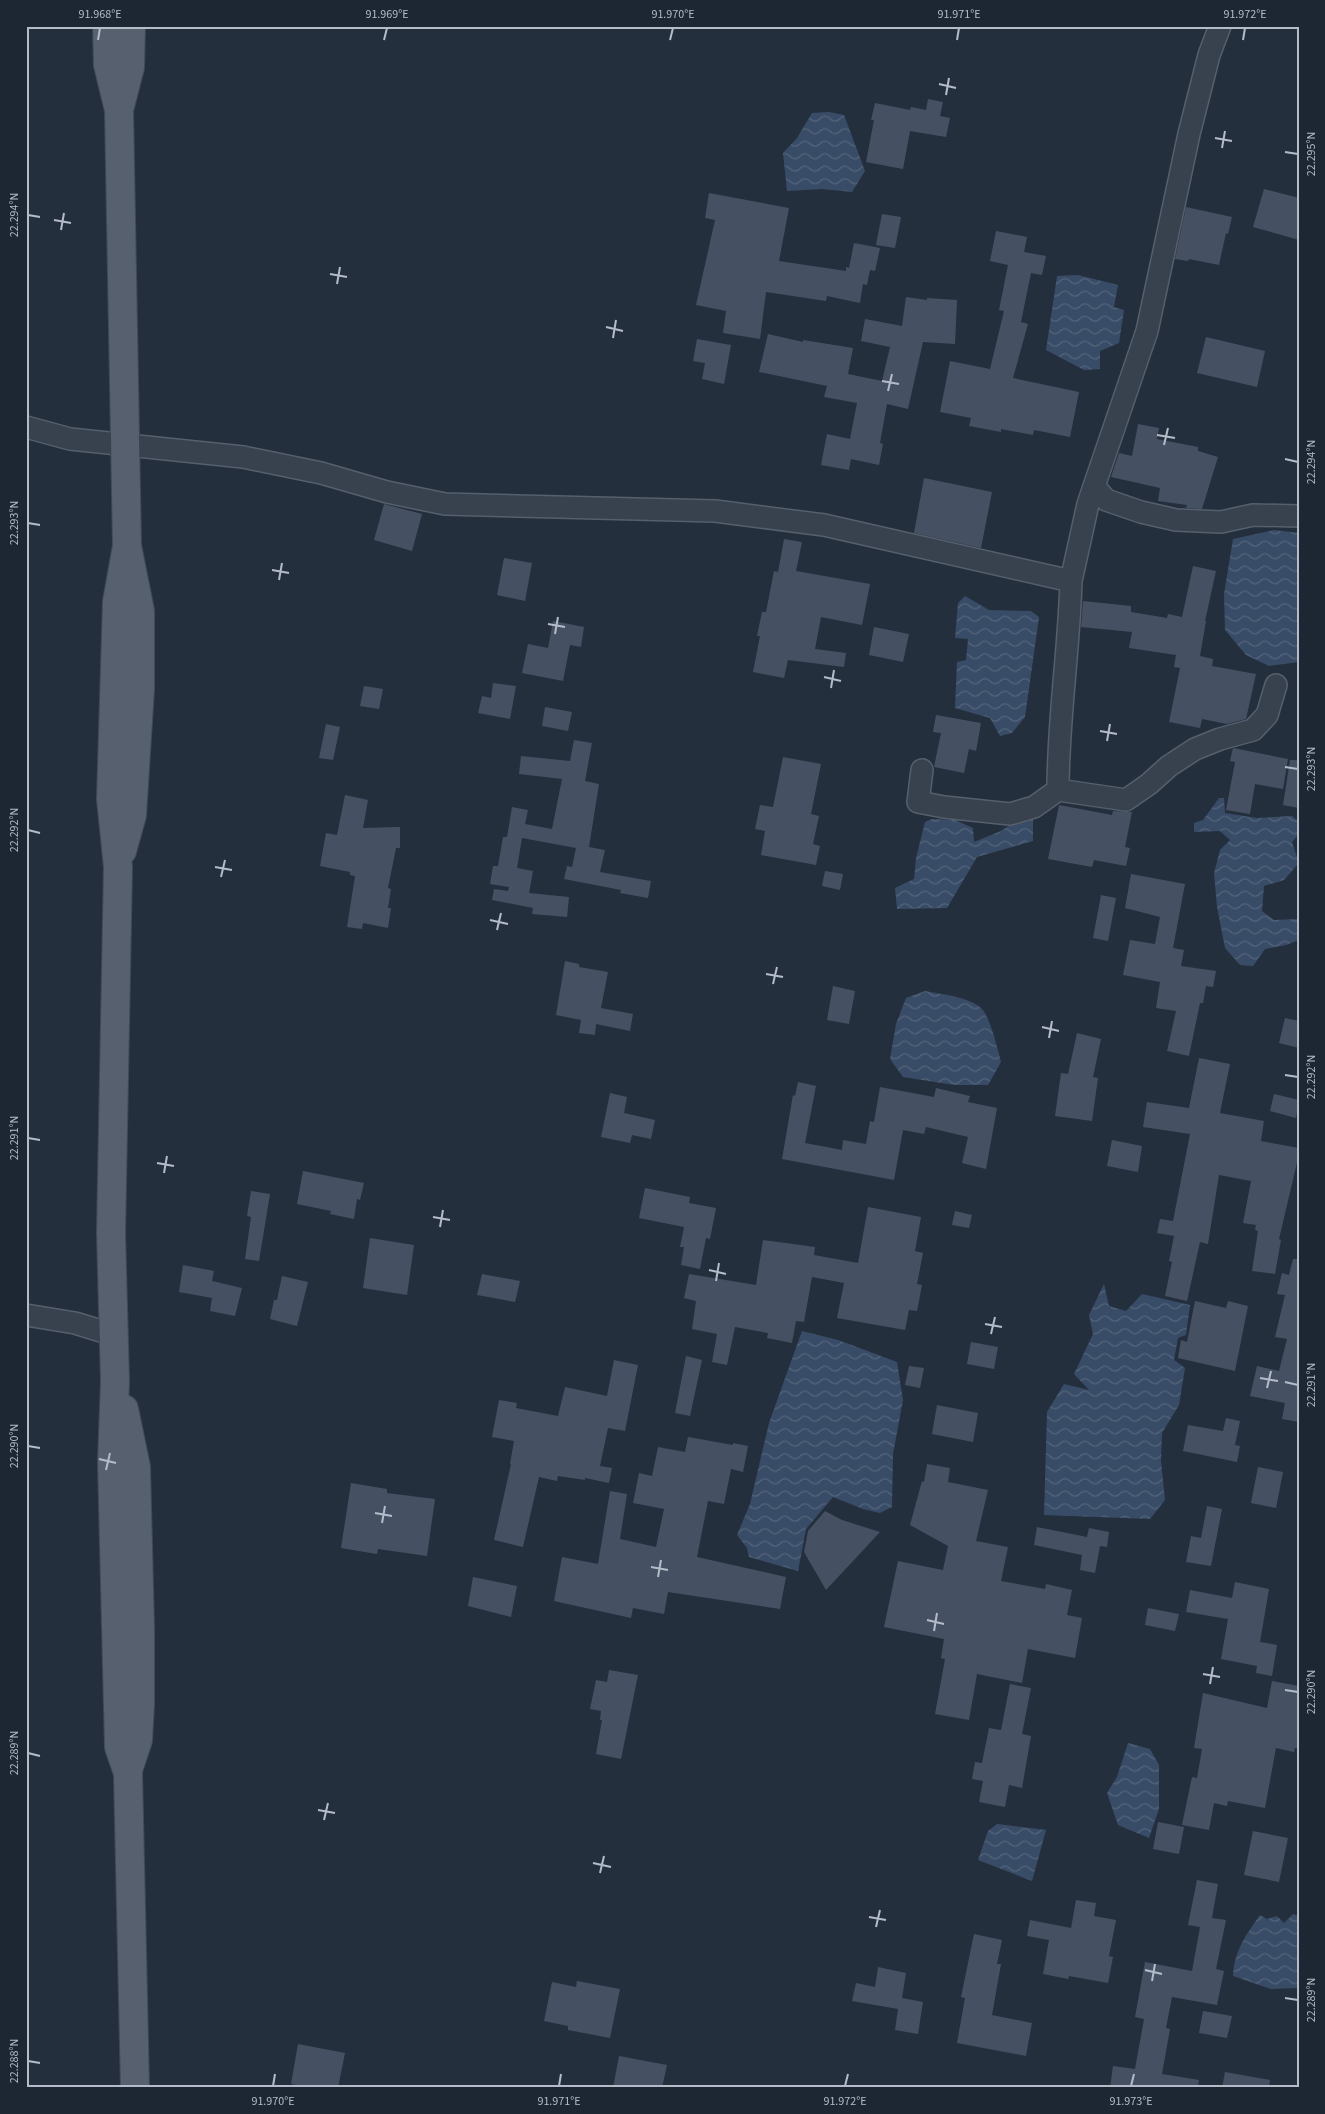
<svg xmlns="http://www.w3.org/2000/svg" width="1325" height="2114" viewBox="0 0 1325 2114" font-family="'Source Sans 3',sans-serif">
<defs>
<pattern id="water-waves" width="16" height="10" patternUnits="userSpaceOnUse" patternTransform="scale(1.25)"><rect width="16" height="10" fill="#394c67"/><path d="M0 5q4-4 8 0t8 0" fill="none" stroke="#53647b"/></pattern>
</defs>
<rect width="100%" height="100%" fill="#242f3e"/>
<!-- water -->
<path fill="url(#water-waves)" d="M829 112 844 115 865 171 852 192 822 189 787 191 783 153 797 138 812 113Z
M1078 275 1118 285 1114 307 1124 310 1119 343 1100 351V369L1084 370 1046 350 1057 276Z
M1274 530 1299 533V662L1269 666 1246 655 1225 630 1224 594 1233 539Z
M965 596 989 610 1031 611 1039 617 1025 717 1012 733 1000 736 990 718 955 708 957 662 966 660 968 639 955 638 958 603Z
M1219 798H1224L1225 813 1257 818 1292 816 1299 822V834L1292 842 1299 863 1284 880 1264 886 1262 911 1274 920 1299 919V940L1286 945 1265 949 1253 966 1240 965 1225 948 1217 907 1214 873 1220 850 1230 840 1220 831 1194 832V823L1203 820Z
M932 819 955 820 973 828 974 842 1001 831 1019 819 1033 820V841L977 857 947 908 897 909 895 888 914 879 916 858 925 822Z
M925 991C940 994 969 997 981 1008 990 1016 998 1050 1001 1062L988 1085H954L903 1077 890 1059 896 1024 906 998Z
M1104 1284 1109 1306 1126 1311 1142 1294 1190 1305 1186 1335 1178 1338 1174 1360 1185 1368 1179 1405 1162 1433 1161 1461 1165 1500 1150 1519 1044 1515 1047 1412 1064 1384 1089 1390 1074 1374 1093 1334 1089 1315Z
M802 1331 838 1340 897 1362 903 1400 893 1454 892 1507 880 1513 863 1509 833 1497 806 1529 798 1571 749 1557 747 1548 737 1535 750 1504 769 1423Z
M1128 1743 1150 1749 1159 1765V1809L1149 1838 1118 1825 1107 1793 1117 1777Z
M997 1824 1046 1830 1032 1881 978 1860 988 1831Z
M1293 1914 1299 1916V1988L1271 1989 1233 1976C1234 1951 1246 1935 1260 1915L1267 1919 1277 1916 1284 1923Z"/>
<!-- building -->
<path fill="#455162" d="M928 99 943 102 940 116 950 118 946 137 910 131 903 169 866 162 874 120H871L875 103 910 110 911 107 926 110Z
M1264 189 1299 198V240L1253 227Z
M709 193 789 208 779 261 846 271V267L849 268 854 243 880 248 875 271 870 270 867 285 863 284 860 303 827 296 826 301 766 292 760 339 723 333 726 311 696 305 715 220 705 218Z
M1186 207 1232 217 1228 234 1226 233 1219 265 1189 259 1188 261 1175 259Z
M882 214 901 217 895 248 876 245Z
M996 231 1027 237 1024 252 1046 256 1042 275 1031 273 1021 322 1028 324 1013 378 1079 392 1070 437 1034 430 1033 435 1001 429V432L969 426 971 418 940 412 950 361 990 369 1004 311 999 310 1008 265 990 261Z
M906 297 927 300V298L957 300 955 344 923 342 908 409 887 404 880 443 883 444 879 465 851 459 849 470 821 465 827 434 850 439 857 403 824 397 827 386 759 372 768 334 803 342V340L853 348 848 374 882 381 890 347 861 341 865 319 902 326Z
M1206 337 1265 351 1257 387 1197 373Z
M697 339 731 345 724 384 702 379 705 363 693 361Z
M1138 424 1159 428 1157 439 1198 447V451L1218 457 1202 509 1186 508 1187 505 1158 501 1160 488 1111 477 1119 453 1132 456Z
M924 478 992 492 981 548 914 533Z
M384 504 422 514 412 551 374 540Z
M784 539 802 542 796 571 870 584 862 625 821 617 815 649 846 653 844 667 788 660 784 678 753 672 760 636H757L762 612H766L774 571 778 572Z
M504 558 532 563 525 601 497 595Z
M1193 566 1216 571 1205 621H1206L1200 656 1213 659 1212 666 1256 674 1246 719 1227 724 1202 719 1200 728 1169 722 1180 668 1174 667 1176 655 1129 648 1132 632 1081 627 1083 601 1131 606V612L1167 618 1168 614 1182 617Z
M553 621 584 627 581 647 570 645 563 681 522 673 528 644 548 648Z
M874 627 909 634 903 662 869 655Z
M493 683 516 686 510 719 478 713 482 696 491 698Z
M364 686 383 689 379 709 360 706Z
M545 707 572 712 568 731 542 726Z
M936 715 981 723 976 751 969 749 964 773 934 767 941 733 933 732Z
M326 724 340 727 333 760 319 758Z
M574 740 592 743 585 781 599 784 589 847 605 850 600 872 651 881 648 898 620 893 621 890 564 879 567 866 572 867 576 848 522 838 517 868 533 871 529 893 569 897 567 917 532 914 533 908 492 900 494 889 508 891 509 887 490 884 493 866H498L503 837H507L512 807 528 810 525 824 552 829 562 779 519 774 521 756 570 761Z
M1233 748 1288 759 1283 789 1255 784 1250 814 1226 810 1235 762 1230 761Z
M783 757 821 764 811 814 819 816 813 844 820 846 816 865 761 855 765 831 755 829 760 805 773 807Z
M1290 760H1299V808L1283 805Z
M345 795 368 800 363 828 400 827V848H396L388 888 391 889 388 908H391L388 928 363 923 362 929 347 927 355 876 350 875V872L320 866 326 833 337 835Z
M1059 805 1112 815 1113 811 1132 812 1125 847 1130 848 1126 866 1094 860 1092 867 1048 859Z
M825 871 843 874 840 890 822 886Z
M1131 874 1185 884 1173 948 1184 950 1181 966 1216 971 1213 987 1206 986 1203 1003H1200L1189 1056 1167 1051 1176 1011 1156 1008 1160 982 1123 975 1130 940 1155 944 1160 917 1125 908Z
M1101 895 1116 898 1108 941 1093 938Z
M565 961 579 964V967L608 972 601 1008 633 1014 630 1031 596 1024 595 1035 579 1033 581 1020 556 1015Z
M833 986 855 991 849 1024 827 1020Z
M1285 1018 1299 1021V1048L1279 1043Z
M1077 1033 1101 1039 1093 1077 1098 1078 1092 1121 1055 1116 1061 1073 1068 1074Z
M1199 1058 1230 1064 1220 1113 1264 1121 1261 1141 1299 1148V1154L1279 1239 1281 1240 1275 1274 1252 1271 1258 1231 1255 1230 1256 1225 1243 1223 1251 1181 1219 1175 1208 1244 1200 1242 1187 1301 1165 1296 1172 1262 1169 1261 1174 1236 1157 1233 1160 1219 1173 1221 1190 1134 1143 1127 1147 1102 1189 1108Z
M798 1082 816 1086 805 1143 842 1150 843 1140 866 1144 870 1121 874 1122 880 1087 934 1097 936 1088 970 1096 968 1102 997 1108 986 1169 962 1163 968 1137 926 1127 924 1134 903 1130 894 1180 782 1159 793 1095 795 1096Z
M610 1093 627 1097 624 1113 655 1120 651 1139 632 1135 630 1143 601 1137Z
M1274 1094 1299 1100 1296 1118 1270 1111Z
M1112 1140 1142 1146 1138 1172 1107 1166Z
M303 1171 364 1183 360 1200 357 1199 354 1219 330 1214 331 1211 297 1204Z
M645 1188 690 1197 689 1203 716 1208 710 1239 706 1238 700 1269 681 1265 684 1247H680L684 1227 639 1218Z
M251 1191 270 1194 259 1261 245 1259 251 1217 247 1216Z
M868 1207 921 1217 915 1251 923 1253 917 1284 922 1285 917 1311 909 1310 905 1330 837 1318 844 1283 812 1277 804 1322 796 1321 792 1343 767 1338 768 1333 735 1327 727 1365 712 1362 717 1334 692 1329 696 1301 684 1298 689 1274 756 1285 763 1240 815 1247 814 1255 858 1263Z
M955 1211 972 1215 969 1228 952 1225Z
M370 1238 414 1245 407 1295 363 1288Z
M1293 1259H1299V1422L1282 1419 1285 1403 1250 1396 1257 1366 1279 1371 1287 1339 1275 1337 1285 1295 1277 1294 1282 1273 1289 1275Z
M183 1265 214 1271 212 1281 242 1288 235 1316 210 1311 212 1298 179 1292Z
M482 1274 520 1281 515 1302 477 1295Z
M282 1276 308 1282 297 1326 270 1319 274 1300H277Z
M1195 1301 1226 1308 1228 1301 1248 1306 1235 1371 1178 1358 1181 1340 1187 1342Z
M971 1342 998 1347 994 1369 967 1364Z
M686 1356 702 1360 690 1416 675 1413Z
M614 1360 638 1365 625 1431 608 1428 600 1466 612 1468 609 1483 585 1478V1480L558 1476 557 1481 539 1477 523 1547 494 1540 511 1464H510L514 1441 492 1437 499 1400 517 1403 516 1408 558 1416 565 1387 607 1396Z
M909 1366 924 1368 920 1388 905 1385Z
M937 1405 978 1413 973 1442 932 1434Z
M1226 1418 1240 1421 1235 1445 1240 1446 1237 1462 1183 1451 1188 1425 1223 1431Z
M688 1437 733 1445V1443L748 1446 743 1472 731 1469 724 1504 708 1501 697 1557 786 1577 780 1609 668 1592 664 1614 633 1608 631 1618 554 1601 562 1557 598 1564 610 1491 627 1494 620 1539 656 1547 664 1509 633 1503 639 1473 652 1476 658 1447 685 1452Z
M927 1464 950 1468 948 1482 988 1490 976 1541 1008 1547 1001 1581 1045 1589 1046 1584 1072 1590 1067 1615 1082 1618 1075 1658 1028 1649 1022 1683 977 1674 969 1720 935 1714 945 1659 941 1658 944 1639 884 1627 898 1561 943 1570 948 1546 910 1525 922 1481 924 1482Z
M1258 1467 1283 1472 1276 1508 1251 1503Z
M351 1483 387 1489V1493L435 1499 427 1556 378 1549 377 1554 341 1548Z
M1207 1506 1222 1509 1211 1566 1186 1562 1191 1536 1201 1538Z
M825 1511 842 1520 880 1532 826 1590 804 1552 808 1531Z
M1037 1527 1087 1537 1089 1528 1109 1532 1107 1547 1100 1546 1095 1573 1080 1570 1082 1555 1034 1545Z
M473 1577 517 1586 511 1617 468 1606Z
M1235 1582 1269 1589 1260 1642 1277 1645 1272 1676 1256 1673 1257 1666 1221 1659 1228 1619 1186 1612 1190 1590 1232 1598Z
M1148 1608 1179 1614 1175 1631 1145 1625Z
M609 1670 638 1675 621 1759 596 1754 602 1720H600L601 1711 590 1709 596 1680 607 1682Z
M1272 1681 1299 1686V1749L1295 1748 1294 1752 1276 1748 1265 1808 1228 1801 1227 1806 1214 1803 1209 1830 1182 1825 1192 1777 1197 1778 1202 1749 1194 1748 1203 1693 1267 1708Z
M1010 1684 1031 1688 1022 1734 1031 1736 1022 1788 1009 1785 1005 1807 979 1802 983 1781 972 1779 975 1762 982 1763 989 1728 1001 1730Z
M1158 1822 1184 1827 1179 1854 1153 1849Z
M1253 1831 1288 1838 1279 1882 1244 1875Z
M1197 1880 1218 1884 1212 1918 1226 1920 1216 1969 1224 1971 1217 2005 1172 1997 1166 2028 1170 2029 1162 2074 1199 2080 1198 2088H1110L1113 2066 1135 2069 1144 2019 1135 2017 1145 1962 1192 1971 1200 1927 1188 1925Z
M1076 1900 1096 1903 1094 1916 1116 1920 1109 1956 1113 1957 1108 1983 1069 1976 1068 1979 1043 1974 1049 1940 1027 1936 1030 1920 1071 1928Z
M974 1934 1002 1940 997 1964H1001L992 2015 1032 2023 1026 2056 957 2043 965 1998 961 1997Z
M878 1967 906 1973 902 1998 923 2002 918 2034 895 2030 898 2009 852 2001 856 1983 875 1987Z
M577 1981 620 1989 610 2038 568 2030V2026L544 2021 552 1982 576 1987Z
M1203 2011 1232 2016 1227 2038 1199 2033Z
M298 2044 345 2053 338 2088H312L291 2084Z
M619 2056 667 2065 662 2088H613Z
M1225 2072 1270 2080 1269 2088H1222Z"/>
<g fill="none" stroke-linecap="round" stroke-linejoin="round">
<defs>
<path id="minor" d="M26 427 70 439 243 457 321 473 387 492 445 504 715 511 824 525 1071 581 1088 504 1147 331 1189 134 1209 55 1220 26
M1094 486 1106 500 1141 512 1176 520 1221 522 1253 515 1299 516
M922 770 918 802 944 807 1010 814 1034 807 1058 790C1058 720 1069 651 1071 581
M1058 790 1126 800 1149 784 1169 766 1195 749 1220 739 1253 730 1267 715 1276 685
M26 1315 75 1323 114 1335"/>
<path id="major" d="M107 26 108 65 119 110 127 546 140 611V689L132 815 122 851
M120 106 130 67 131 26
M127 546 117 602 111 799 118 867 111 1233 115 1381 112 1462 119 1747 128 1773 135 2088
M124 1409 136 1467 140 1628V1704L138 1740 128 1770"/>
</defs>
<!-- minor casing -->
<use href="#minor" stroke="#565f6c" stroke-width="24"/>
<!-- major casing -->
<use href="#major" stroke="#414a57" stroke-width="30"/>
<!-- minor -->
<use href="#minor" stroke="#38414e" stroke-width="21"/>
<!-- major -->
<use href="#major" stroke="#56606e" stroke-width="28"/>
</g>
<!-- ticks -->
<path fill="none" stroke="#b4bcc9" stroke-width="2" d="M98 40 100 28M384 40 387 28M670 40 673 28M957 40 959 28M1243 40 1245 28M939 84 956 88M946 95 949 78M1215 138 1232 141M1222 148 1225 131M1285 152 1298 154M28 215 40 217M54 220 71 223M61 230 64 213M330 274 347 277M337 284 340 267M606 327 623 331M613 338 616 320M882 381 899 384M888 391 892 374M1157 435 1175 438M1164 445 1168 428M1285 459 1298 462M28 523 40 525M272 570 289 573M279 580 282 563M548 624 565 627M555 634 558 617M824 677 841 681M831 688 834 670M1100 731 1117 734M1107 741 1110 724M1285 767 1298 769M28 830 40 833M215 867 232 870M221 877 225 860M490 920 508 924M497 930 501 913M766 974 783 977M773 984 777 967M1042 1027 1059 1031M1049 1038 1052 1021M1285 1075 1298 1077M28 1138 40 1140M157 1163 174 1166M164 1173 167 1156M433 1217 450 1220M440 1227 443 1210M709 1270 726 1274M716 1281 719 1263M985 1324 1002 1327M991 1334 995 1317M1260 1378 1278 1381M1285 1382 1298 1385M1267 1388 1271 1371M28 1446 40 1448M99 1459 116 1463M106 1470 110 1453M375 1513 392 1516M382 1523 385 1506M651 1567 668 1570M658 1577 661 1560M927 1620 944 1624M934 1631 937 1613M1203 1674 1220 1677M1210 1684 1213 1667M1285 1690 1298 1692M28 1753 40 1756M318 1810 335 1813M324 1820 328 1803M593 1863 611 1867M600 1873 604 1856M869 1917 886 1920M876 1927 880 1910M1145 1970 1162 1974M1152 1981 1155 1964M1285 1998 1298 2000M28 2061 40 2063M273 2086 275 2074M559 2086 561 2074M845 2086 848 2074M1131 2086 1134 2074"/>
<!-- border -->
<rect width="1325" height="2114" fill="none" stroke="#1d2633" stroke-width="55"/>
<rect x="28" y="28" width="1270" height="2058" fill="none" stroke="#b4bcc9" stroke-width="2"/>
<g font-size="12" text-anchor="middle" fill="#b4bcc9">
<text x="100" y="18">91.968°E</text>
<text x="387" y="18">91.969°E</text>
<text x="673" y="18">91.970°E</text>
<text x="959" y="18">91.971°E</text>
<text x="1245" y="18">91.972°E</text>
<text transform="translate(1311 154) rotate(-90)" y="4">22.295°N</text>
<text transform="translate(14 215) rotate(-90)" y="4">22.294°N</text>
<text transform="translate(1311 462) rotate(-90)" y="4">22.294°N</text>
<text transform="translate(14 523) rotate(-90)" y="4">22.293°N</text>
<text transform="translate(1311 769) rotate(-90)" y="4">22.293°N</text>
<text transform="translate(14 830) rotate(-90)" y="4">22.292°N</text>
<text transform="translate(1311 1077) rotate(-90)" y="4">22.292°N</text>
<text transform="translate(14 1138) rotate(-90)" y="4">22.291°N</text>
<text transform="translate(1311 1385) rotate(-90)" y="4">22.291°N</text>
<text transform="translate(14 1446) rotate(-90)" y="4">22.290°N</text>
<text transform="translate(1311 1692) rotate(-90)" y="4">22.290°N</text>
<text transform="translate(14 1753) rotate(-90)" y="4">22.289°N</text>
<text transform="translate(1311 2000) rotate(-90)" y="4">22.289°N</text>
<text transform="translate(14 2061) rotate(-90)" y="4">22.288°N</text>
<text x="273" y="2105">91.970°E</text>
<text x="559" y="2105">91.971°E</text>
<text x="845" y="2105">91.972°E</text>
<text x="1131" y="2105">91.973°E</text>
</g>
</svg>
